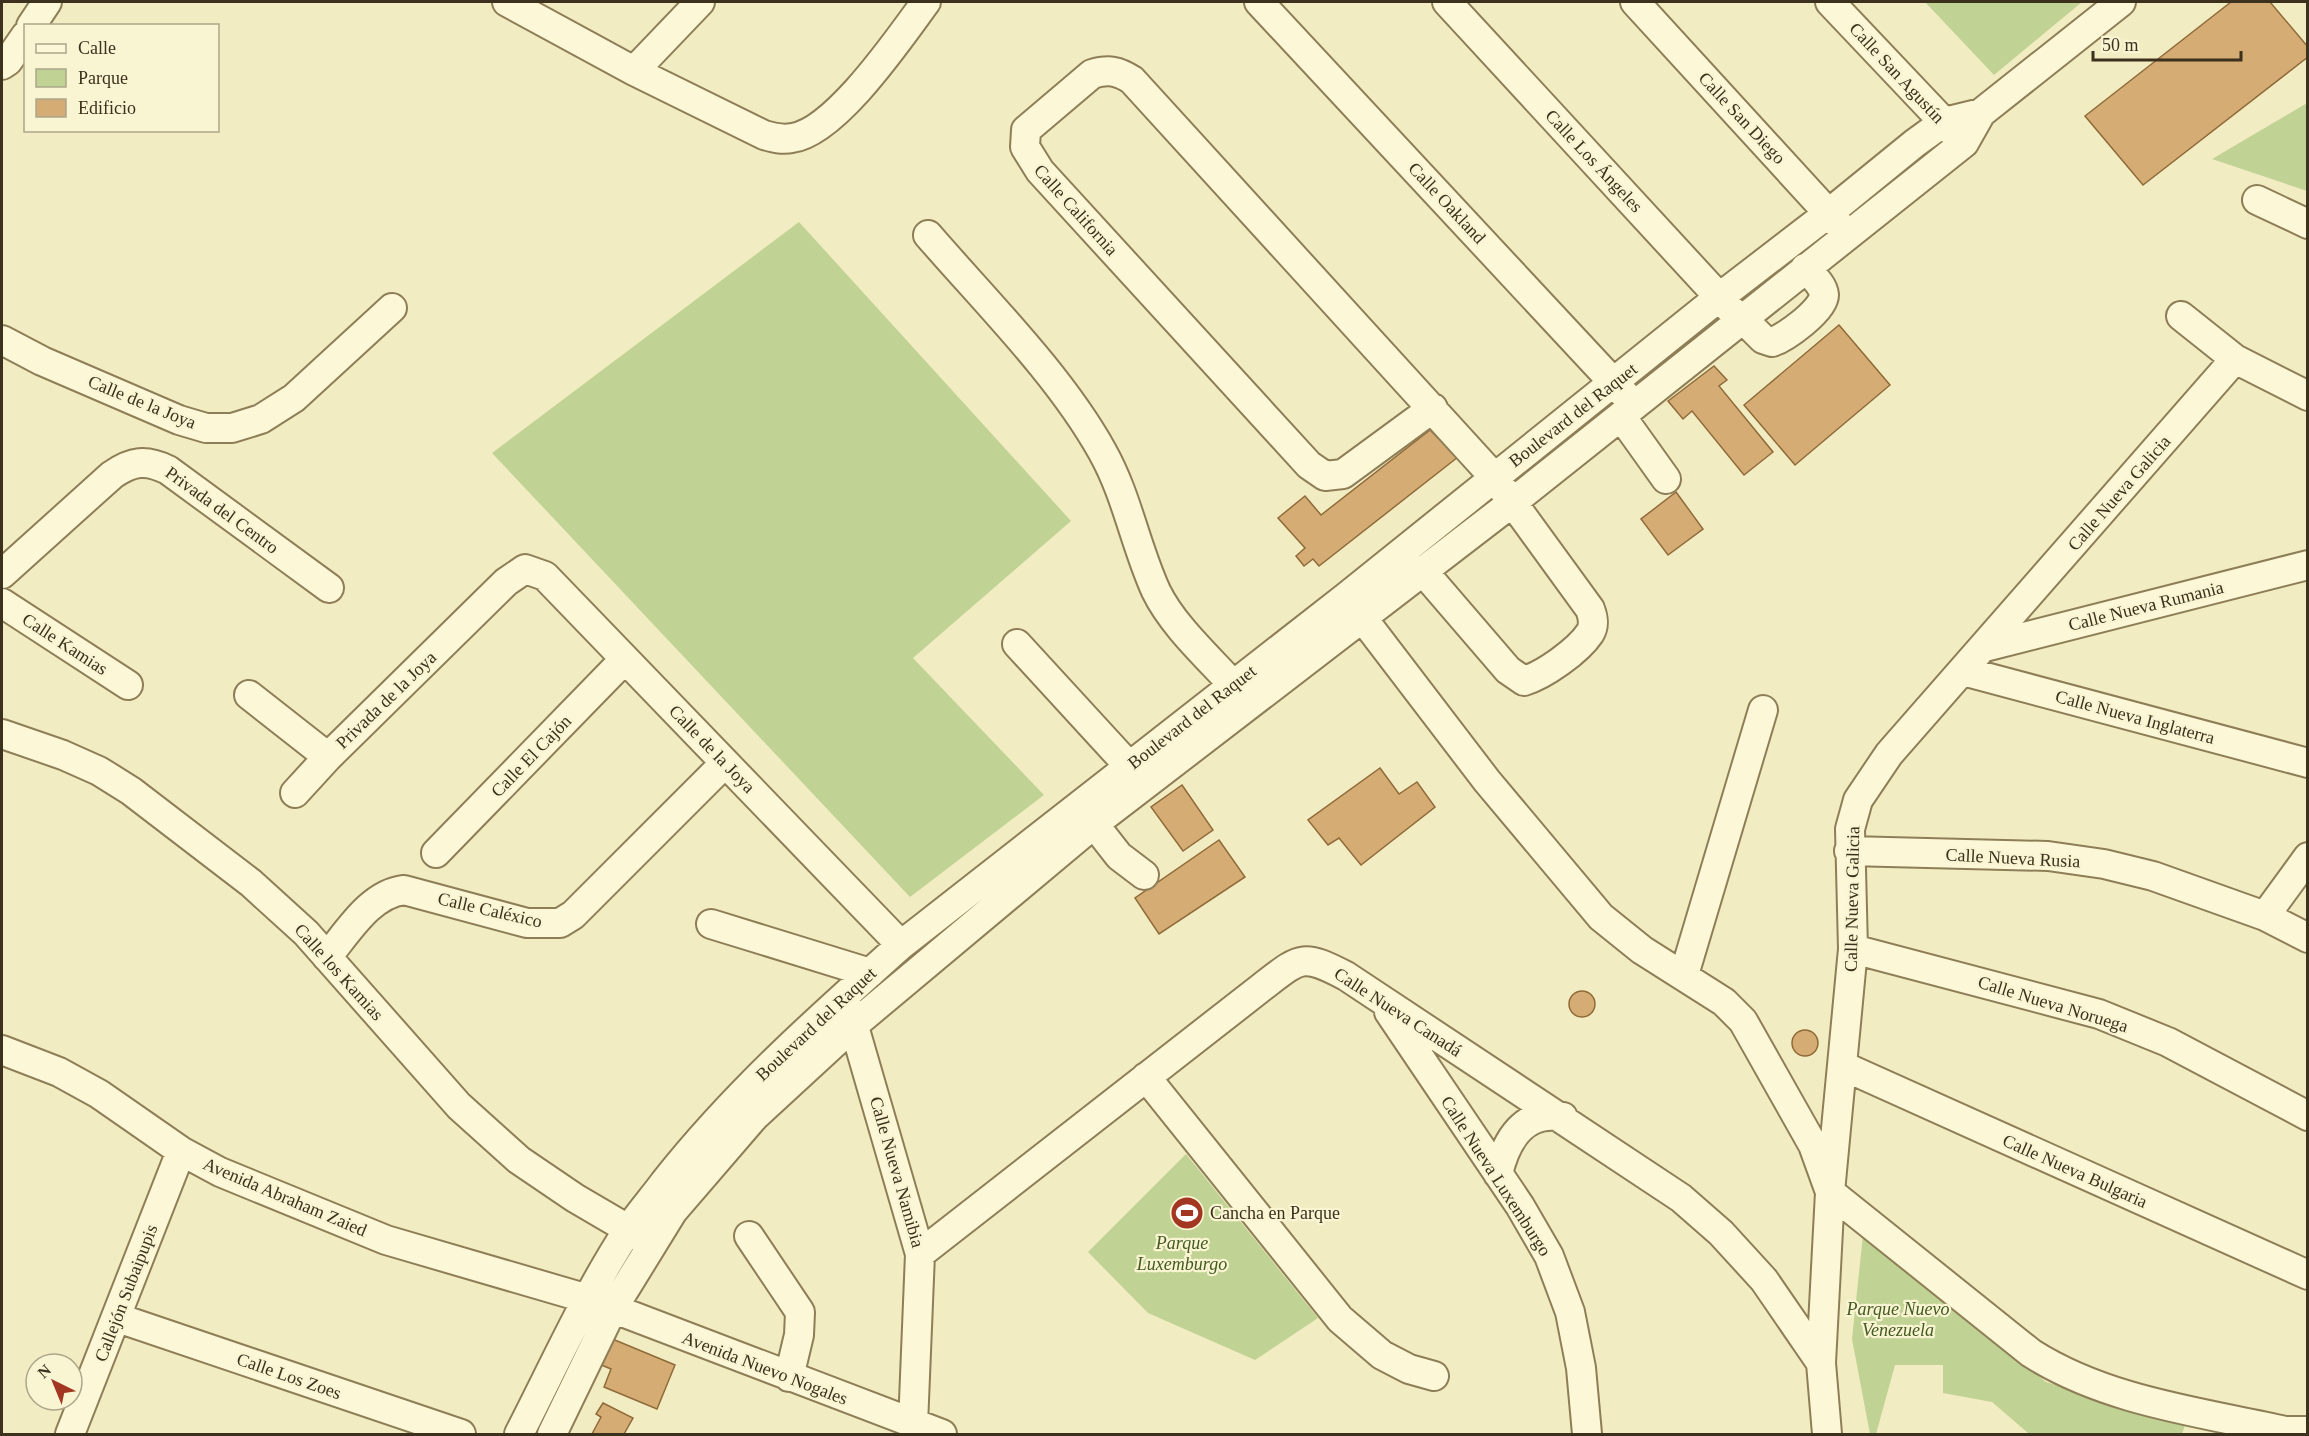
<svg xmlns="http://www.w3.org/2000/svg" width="2309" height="1436" viewBox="0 0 2309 1436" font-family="Georgia,serif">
<rect width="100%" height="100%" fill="#f2ecc2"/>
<!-- green -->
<path fill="#c0d294" d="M1925 2H2082L1994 75Z
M2307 103V191L2212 159Z
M799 222 1071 521 913 658 1044 795 910 897 492 453Z
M1712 307 1724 317 1631 394 1620 382Z
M1186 1154 1318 1318 1255 1360 1148 1313 1088 1252Z
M1863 1235 2046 1382 2185 1425 2182 1434 2028 1433 1992 1402 1943 1393V1365H1895L1876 1434H1870L1852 1339Z"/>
<!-- building -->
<path fill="#d4ac74" stroke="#906b3a" stroke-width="1.5" d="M2231 2H2270L2308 47V57L2143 185 2085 116Z
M1839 325 1890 385 1795 465 1744 405Z
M1714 366 1727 380 1719 386 1773 452 1744 475 1692 411 1683 419 1668 401Z
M1430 430 1458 457 1319 566 1313 559 1304 566 1296 556 1305 548 1278 518 1305 496 1321 515Z
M1676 492 1703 529 1668 555 1641 519Z
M1380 768 1399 794 1417 782 1435 807 1361 865 1339 838 1328 845 1308 820Z
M1182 785 1213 830 1183 851 1151 807Z
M1219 840 1245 877 1159 934 1135 898Z
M1569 1004a13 13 0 1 1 26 0a13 13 0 1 1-26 0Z
M1792 1043a13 13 0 1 1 26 0a13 13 0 1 1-26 0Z
M610 1338 675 1365 657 1409 604 1387 611 1369 599 1364Z
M603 1403 633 1418 624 1434H592L601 1417 596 1414Z"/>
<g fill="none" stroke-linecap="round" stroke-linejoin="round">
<defs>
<path id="minor" d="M507 2 634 71 764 135C774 138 782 140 792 138 836 132 900 37 926 2
M1259 2 1627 397
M1447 2 1731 310
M1635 2 1841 227
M1830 2 1956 135
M31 26 47 2
M2 65 8 61 26 35
M634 71 700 2
M2257 200 2308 224
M928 235C985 301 1059 374 1102 451 1127 495 1135 545 1156 591 1173 626 1208 657 1234 686
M2181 316 2235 359 2308 396
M1742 318 1763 339 1772 342C1785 338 1824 310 1824 295 1823 284 1812 276 1805 268
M2 340 42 361 179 420 206 428H232L261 419 294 398 392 308
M1621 416 1666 479
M1422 570 1508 670 1524 681C1544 675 1578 651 1590 633 1595 625 1593 617 1590 609L1494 477 1132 80C1118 71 1109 69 1092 74L1026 130 1025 147 1040 171 1309 465 1325 476 1343 474 1433 408
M2 574 112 475C132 461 146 459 168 470L329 588
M2 603 128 685
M1351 603 1487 781 1601 917 1642 950 1724 1002 1743 1021 1813 1145 1830 1192 2031 1353C2106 1401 2200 1412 2285 1431H2308
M1017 644 1129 766
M1985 647 2308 565
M1963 671 2308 763
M249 695 328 757 506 582 525 569 545 576 901 945
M2 734 63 755 99 771 131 791 251 883 306 933 459 1106 519 1160 575 1198 645 1239
M295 793 328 757
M1094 824 1119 856 1144 875
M1849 851 2048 856 2104 864 2153 876 2265 916 2308 938
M436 853 625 659
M2265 916 2308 857
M711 924 870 973
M1853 949 2099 1014 2168 1042 2308 1116
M327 957C348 932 370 894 404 890L527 923H560L573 915 725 763
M1684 975 1763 710
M849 1009 920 1254 913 1425
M1389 1012 1520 1206 1549 1256 1570 1312 1581 1368 1587 1434
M2 1050 59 1072 99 1094 181 1151 220 1172 386 1240 588 1299 942 1434
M1843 1066 2308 1275
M1146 1077 1340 1319 1382 1355 1409 1369 1434 1376
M1498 1174C1506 1140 1524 1109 1563 1117
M749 1236 800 1312 799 1335 789 1377
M920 1254 1262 987C1301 957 1302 953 1346 976L1681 1198 1721 1233 1764 1280 1821 1363
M118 1318 461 1434
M70 1434 181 1151
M519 1434C554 1366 586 1294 628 1230 639 1214 652 1199 664 1183 734 1094 817 1020 901 945L1346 597 1712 303 1829 213 1915 143 1944 122 1981 113
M552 1434 612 1310 673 1211 754 1117 855 1024 1094 824 1513 502 1964 143 1981 113 2121 2
M1827 1434 1821 1363 1830 1192 1853 949 1850 829 1858 800 1889 754 2235 359"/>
</defs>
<!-- minor casing -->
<use href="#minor" stroke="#8e7e57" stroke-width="32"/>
<!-- minor -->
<use href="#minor" stroke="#fcf7d6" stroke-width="28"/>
</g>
<!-- icons -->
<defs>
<symbol id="stadium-disc" viewBox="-11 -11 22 22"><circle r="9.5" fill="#a33621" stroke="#f9f4d2"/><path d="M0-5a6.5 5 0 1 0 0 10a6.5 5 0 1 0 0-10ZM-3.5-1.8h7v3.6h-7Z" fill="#fff"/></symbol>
</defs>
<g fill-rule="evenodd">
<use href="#stadium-disc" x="1168" y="1194" width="38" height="38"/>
</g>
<g text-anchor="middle" stroke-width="4.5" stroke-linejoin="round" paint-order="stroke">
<!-- street labels -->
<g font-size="18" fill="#3c311d" stroke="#f9f4d2">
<text transform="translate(1897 73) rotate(47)" y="6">Calle San Agustín</text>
<text transform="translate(1742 118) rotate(47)" y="6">Calle San Diego</text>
<text transform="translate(1594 161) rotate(47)" y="6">Calle Los Ángeles</text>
<text transform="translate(1447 203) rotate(47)" y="6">Calle Oakland</text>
<text transform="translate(1076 210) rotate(48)" y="6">Calle California</text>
<text transform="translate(142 402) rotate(22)" y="6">Calle de la Joya</text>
<text transform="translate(1573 415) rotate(-38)" y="6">Boulevard del Raquet</text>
<text transform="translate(2119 493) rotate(-49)" y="6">Calle Nueva Galicia</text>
<text transform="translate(222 510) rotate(36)" y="6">Privada del Centro</text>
<text transform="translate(2146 606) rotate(-14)" y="6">Calle Nueva Rumania</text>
<text transform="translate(65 644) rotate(33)" y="6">Calle Kamias</text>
<text transform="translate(386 700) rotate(-44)" y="6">Privada de la Joya</text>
<text transform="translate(1192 717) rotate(-38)" y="6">Boulevard del Raquet</text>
<text transform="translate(2135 717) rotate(15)" y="6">Calle Nueva Inglaterra</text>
<text transform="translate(712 749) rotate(46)" y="6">Calle de la Joya</text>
<text transform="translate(531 756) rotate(-46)" y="6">Calle El Cajón</text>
<text transform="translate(2013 858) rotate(3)" y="6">Calle Nueva Rusia</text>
<text transform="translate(1852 899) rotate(-89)" y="6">Calle Nueva Galicia</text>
<text transform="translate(490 910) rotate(13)" y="6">Calle Caléxico</text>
<text transform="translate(339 972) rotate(48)" y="6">Calle los Kamias</text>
<text transform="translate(2053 1004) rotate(17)" y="6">Calle Nueva Noruega</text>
<text transform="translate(1398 1012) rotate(33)" y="6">Calle Nueva Canadá</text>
<text transform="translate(816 1024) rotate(-43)" y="6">Boulevard del Raquet</text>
<text transform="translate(2075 1171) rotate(24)" y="6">Calle Nueva Bulgaria</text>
<text transform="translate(897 1172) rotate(74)" y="6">Calle Nueva Namibia</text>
<text transform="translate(1496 1176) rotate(57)" y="6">Calle Nueva Luxemburgo</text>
<text transform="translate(285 1197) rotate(23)" y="6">Avenida Abraham Zaied</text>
<text transform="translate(126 1293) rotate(-69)" y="6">Callejón Subaipupis</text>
<text transform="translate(765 1368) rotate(21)" y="6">Avenida Nuevo Nogales</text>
<text transform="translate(289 1376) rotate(19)" y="6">Calle Los Zoes</text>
</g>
<!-- poi labels -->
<g font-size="18" fill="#3c311d" stroke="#f9f4d2" text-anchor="start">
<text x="1210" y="1219">Cancha en Parque</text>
</g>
<!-- park labels -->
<g font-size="18" font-style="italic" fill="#435b21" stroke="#f9f4d2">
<text x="1182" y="1249">Parque<tspan x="1182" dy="21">Luxemburgo</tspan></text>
<text x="1898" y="1315">Parque Nuevo<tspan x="1898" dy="21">Venezuela</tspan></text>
</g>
</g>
<!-- border -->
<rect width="2309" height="1436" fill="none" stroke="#3c311d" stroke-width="6"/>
<!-- legend -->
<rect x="24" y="24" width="195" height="108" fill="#f9f4d2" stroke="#ada68a" stroke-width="1.5"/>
<rect x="36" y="44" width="30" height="9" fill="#fcf7d6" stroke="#ada68a" stroke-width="1.5"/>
<text x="78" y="54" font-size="18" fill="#3c311d">Calle</text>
<rect x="36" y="69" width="30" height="18" fill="#c0d294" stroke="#ada68a" stroke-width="1.5"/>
<text x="78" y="84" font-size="18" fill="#3c311d">Parque</text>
<rect x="36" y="99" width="30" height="18" fill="#d4ac74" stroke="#ada68a" stroke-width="1.5"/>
<text x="78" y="114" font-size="18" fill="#3c311d">Edificio</text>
<!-- north arrow -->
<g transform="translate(54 1382) rotate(317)"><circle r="28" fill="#f9f4d2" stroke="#ada68a" stroke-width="1.5"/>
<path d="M0-4.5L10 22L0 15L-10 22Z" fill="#a33621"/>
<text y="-9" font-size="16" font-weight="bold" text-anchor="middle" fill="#3c311d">N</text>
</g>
<!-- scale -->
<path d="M2093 51v9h148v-9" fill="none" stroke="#3c311d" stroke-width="3"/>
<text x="2102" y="51" font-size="18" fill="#3c311d" stroke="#f9f4d2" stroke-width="4.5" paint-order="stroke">50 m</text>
</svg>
